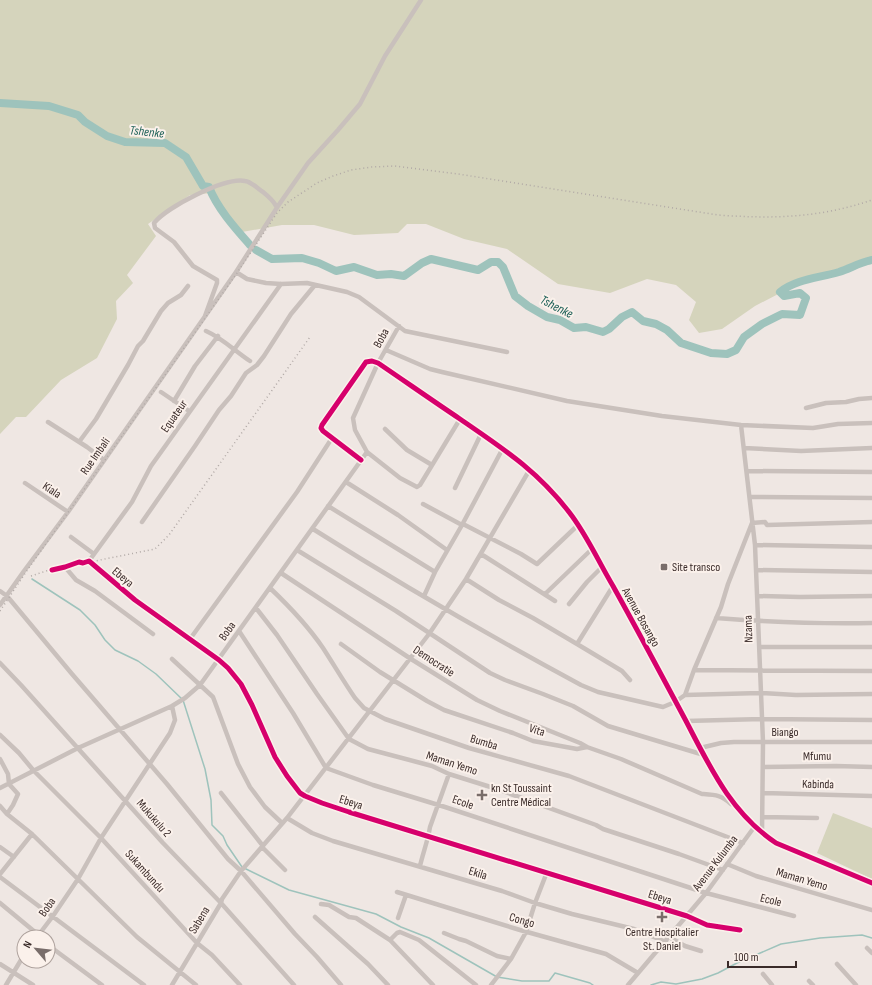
<svg xmlns="http://www.w3.org/2000/svg" width="872" height="985" viewBox="0 0 872 985" font-family="'Sofia Sans Condensed',sans-serif">
<rect width="100%" height="100%" fill="#efe7e3"/>
<!-- green -->
<path fill="#d5d4bc" d="M0 0H872V264L828 273 784 291 755 306 722 329 699 333 689 320 696 302 676 285 647 279 610 293 558 284 507 249 464 239 426 224H407L398 233 354 235 314 225H282L242 232 212 193 190 195 148 224 156 236 127 275 133 283 116 301 117 319 97 358 61 380 26 417H16L0 434Z
M833 813 872 828V879L817 853Z"/>
<g fill="none" stroke-linecap="round" stroke-linejoin="round">
<!-- stream -->
<path stroke="#9ec3bc" stroke-width="1.5" d="M32 579 80 610 95 625 105 640 115 650 138 661 156 674 183 700 205 769 211 800 212 825 223 836 227 845 242 867 289 890 376 914 401 927 429 938 497 977 522 981H549L555 973 590 983 593 985
M651 985 661 982 676 984 702 979 718 973 737 963 781 944 820 938 862 935 872 938"/>
<!-- river -->
<path stroke="#9ec3bc" stroke-width="8" d="M0 103 49 106 78 115 85 122 107 136 125 142 165 143 186 157 203 186 209 187C217 208 235 228 250 245
M256 250 272 259 302 258 319 263 336 271 354 267 377 275 391 274 404 276 422 263 431 259 478 270 491 262H498L503 267 515 296 528 306 547 317 560 320 574 328 586 327 603 332 609 329 622 317 632 312 643 321 656 324 667 330 681 343 711 353 727 354 736 350 744 337 762 324 782 314 800 315 806 298 800 293 784 296 780 292C796 279 819 278 839 272 851 268 859 263 872 260"/>
<!-- minor -->
<path stroke="#c9c0bc" stroke-width="4.5" d="M236 272 247 279 266 283 281 284 307 283 347 292 359 297 405 331 507 352
M205 316 217 283V280L193 266 174 242 155 228 154 223C167 207 225 177 245 181 252 182 258 189 263 192 268 196 273 200 276 206H278L308 163 338 130 360 104 385 56 421 0
M206 331C222 338 235 351 250 361
M386 350 430 369 442 372 567 401 662 416 741 425 813 428 838 424 872 423
M161 392 189 411
M174 401 195 366 218 336
M806 408 826 403 846 402 859 399 872 398
M48 422 87 447 104 460
M741 425 755 545 763 742 762 833
M385 429 407 450 432 465
M79 442 96 419 128 365 138 346 143 341 161 311 168 303 181 295 188 286
M744 448 801 451 872 448
M367 452 400 478 417 487 420 485 460 419
M361 460 323 431 321 428 322 425 366 362 372 361 378 363C406 382 433 401 460 419 502 448 537 470 569 512 587 535 598 561 613 586 638 631 662 676 686 721 710 767 731 813 776 843L872 883
M747 471 872 472
M346 482 398 515 447 550
M25 483 68 512
M455 488 481 434
M750 497 872 498
M423 504 462 525
M328 506 435 572
M142 522 195 446 219 410 231 396 246 373 257 365 264 356 291 314 315 285
M463 524 521 554 537 564 578 525
M313 529C400 584 490 636 581 685L598 692 663 707 675 702 685 695 694 670 721 607 728 584 752 523 765 522 767 525 872 522
M71 537 94 554
M755 545 872 547
M297 550 396 611 490 673 505 680 543 694 573 706 608 726 704 755
M481 554 555 601
M89 561 132 502 151 466 281 284
M65 567 76 580 95 591 153 634
M52 570 65 567 79 562 83 563 89 561 135 600 219 660 228 668 241 684 252 705 275 757 287 776 300 793 305 796 322 803 349 812 687 916 707 925 740 930
M756 570 872 572
M281 573 411 659 477 700 500 711 580 743 587 747
M466 579 499 600 533 618 577 644 622 671 630 680
M270 588C290 607 308 626 323 648 334 665 344 682 355 698L364 708 385 719 469 748 569 776 743 843
M0 591 7 596 72 674 167 784 228 859 241 871 295 934 317 957 341 985
M545 594 593 548
M424 596 435 572 462 525 503 448
M758 596 800 597 872 596
M569 604 587 582 603 566
M0 605 24 571 68 512 236 272 278 206
M256 608 277 635 317 694 349 739 368 749 432 766 449 774 497 789 596 825 603 829 679 854 723 870
M716 618C768 622 820 624 872 623
M239 631 293 713 326 768 373 785 445 807 706 893 794 916
M190 639 297 492 332 438
M341 644 380 672 427 701 444 710 513 733 533 741 577 749 587 747 621 759 702 794C716 795 721 795 731 804
M577 644 613 586
M759 647H872
M172 659 213 697 238 764 250 787 265 807 282 823
M0 663 21 685 163 843 221 903 294 985
M694 670 872 671
M685 695 760 693 796 695 872 694
M686 721 762 719 872 720
M0 735 19 753 34 771 101 838 197 943 212 955 240 985
M700 748 721 743 734 742H872
M0 759 8 774 9 784 18 794 13 805 7 814
M763 767 836 766 872 767
M0 788 78 748 172 706
M221 793 263 846
M764 793 872 796
M0 806 7 814 32 834 137 937 196 985
M763 817 817 818
M287 818 312 833 333 841 502 891 535 903 572 914 634 929 666 942
M0 847 14 857
M262 847 285 870
M727 864 756 876 872 910
M420 866C423 853 428 840 430 827L449 774
M0 874 32 834
M0 877 144 985
M397 892 520 930 606 954 638 973
M0 903 35 932 37 937
M321 904 329 905 349 917 356 918 390 940 433 985
M315 917 368 964 388 985
M398 918 406 895
M444 933 459 939 466 941 497 956 511 959
M37 937 53 916 78 879 101 838 170 733 175 720 172 706 185 698 200 685 367 452 355 430 353 418 378 363 399 326
M669 937 685 946 701 951
M390 940 397 933 400 932 419 940 476 985
M48 945 102 985
M867 948 872 953
M0 964 33 985
M837 964 856 985
M763 974 772 985
M809 981 813 985
M6 985 24 955
M172 985 221 903 222 899 241 871 287 818 429 634 466 579 530 469
M491 985 511 959 526 932 535 903 547 872
M628 985 706 893 755 826"/>
<!-- rail -->
<path stroke="#b1a9a6" stroke-width="1.5" stroke-dasharray="1 3" stroke-linecap="butt" d="M31 576 70 563 90 562 155 549 169 535 310 337
M0 611 26 572 237 273 277 213 288 202 317 183 333 176 351 170 372 167 395 166 458 174 718 215C773 219 819 218 872 200"/>
<defs>
<path id="cycleway" d="M361 460 323 431 321 428 322 425 366 362 372 361 378 363C406 382 433 401 460 419 502 448 537 470 569 512 587 535 598 561 613 586 638 631 662 676 686 721 710 767 731 813 776 843L872 883
M52 570 65 567 79 562 83 563 89 561 135 600 219 660 228 668 241 684 252 705 275 757 287 776 300 793 305 796 322 803 349 812 687 916 707 925 740 930"/>
</defs>
<!-- cycleway casing -->
<use href="#cycleway" stroke="#fbf1eb" stroke-width="8"/>
<!-- cycleway -->
<use href="#cycleway" stroke="#d6006c" stroke-width="5"/>
</g>
<!-- markers -->
<g fill="#796d6a" stroke="#fbf1eb" stroke-width="1.5">
<rect x="660" y="563" width="8" height="8" rx="2"/>
<path d="M480 789h4v4h4v4h-4v4h-4v-4h-4v-4h4z"/>
<path d="M660 911h4v4h4v4h-4v4h-4v-4h-4v-4h4z"/>
</g>
<g text-anchor="middle" stroke-width="4" stroke-linejoin="round" paint-order="stroke">
<!-- street labels -->
<g font-size="12" fill="#3a2b29" stroke="#fbf1eb">
<text transform="translate(381 338) rotate(-61)" y="4">Boba</text>
<text transform="translate(174 416) rotate(-55)" y="4">Equateur</text>
<text transform="translate(95 456) rotate(-55)" y="4">Rue Imbali</text>
<text transform="translate(52 490) rotate(34)" y="4">Kiala</text>
<text transform="translate(123 577) rotate(40)" y="4">Ebeya</text>
<text transform="translate(641 617) rotate(61)" y="4">Avenue Bosango</text>
<text transform="translate(748 629) rotate(-92)" y="4">Nzama</text>
<text transform="translate(227 631) rotate(-54)" y="4">Boba</text>
<text transform="translate(434 661) rotate(33)" y="4">Democratie</text>
<text transform="translate(537 730) rotate(18)" y="4">Vita</text>
<text x="785" y="736">Biango</text>
<text transform="translate(484 742) rotate(17)" y="4">Bumba</text>
<text transform="translate(817 756) rotate(-1)" y="4">Mfumu</text>
<text transform="translate(452 763) rotate(18)" y="4">Maman Yemo</text>
<text transform="translate(818 784) rotate(1)" y="4">Kabinda</text>
<text transform="translate(351 802) rotate(17)" y="4">Ebeya</text>
<text transform="translate(463 802) rotate(19)" y="4">Ecole</text>
<text transform="translate(154 818) rotate(49)" y="4">Mukukulu 2</text>
<text transform="translate(715 863) rotate(-53)" y="4">Avenue Kulumba</text>
<text transform="translate(145 871) rotate(48)" y="4">Sukambundu</text>
<text transform="translate(478 873) rotate(17)" y="4">Ekila</text>
<text transform="translate(802 879) rotate(17)" y="4">Maman Yemo</text>
<text transform="translate(660 897) rotate(17)" y="4">Ebeya</text>
<text transform="translate(771 900) rotate(14)" y="4">Ecole</text>
<text transform="translate(47 907) rotate(-55)" y="4">Boba</text>
<text transform="translate(199 920) rotate(-59)" y="4">Sabena</text>
<text transform="translate(522 920) rotate(16)" y="4">Congo</text>
</g>
<!-- poi labels -->
<g font-size="12" fill="#3a2b29" stroke="#fbf1eb" text-anchor="start">
<text x="672" y="571">Site transco</text>
<text x="491" y="792">kn St Toussaint<tspan x="491" dy="14">Centre Médical</tspan></text>
<text x="662" y="936" text-anchor="middle">Centre Hospitalier<tspan x="662" dy="14">St. Daniel</tspan></text>
</g>
<!-- water labels -->
<g font-size="13" font-style="italic" fill="#1b5f56" stroke="#fbf1eb">
<text transform="translate(147 131) rotate(6)" y="5">Tshenke</text>
<text transform="translate(557 306) rotate(27)" y="5">Tshenke</text>
</g>
</g>
<!-- north arrow -->
<g transform="translate(36 949) rotate(298)"><circle r="19" fill="#fbf1eb" stroke="#aea29d"/>
<path d="M0-3L7 15L0 10L-7 15Z" fill="#796d6a"/>
<text y="-6" font-size="11" font-weight="bold" text-anchor="middle" fill="#3a2b29">N</text>
</g>
<!-- scale -->
<path d="M728 961v6h68v-6" fill="none" stroke="#3a2b29" stroke-width="2"/>
<text x="734" y="961" font-size="12" fill="#3a2b29" stroke="#fbf1eb" stroke-width="3" paint-order="stroke">100 m</text>
</svg>
